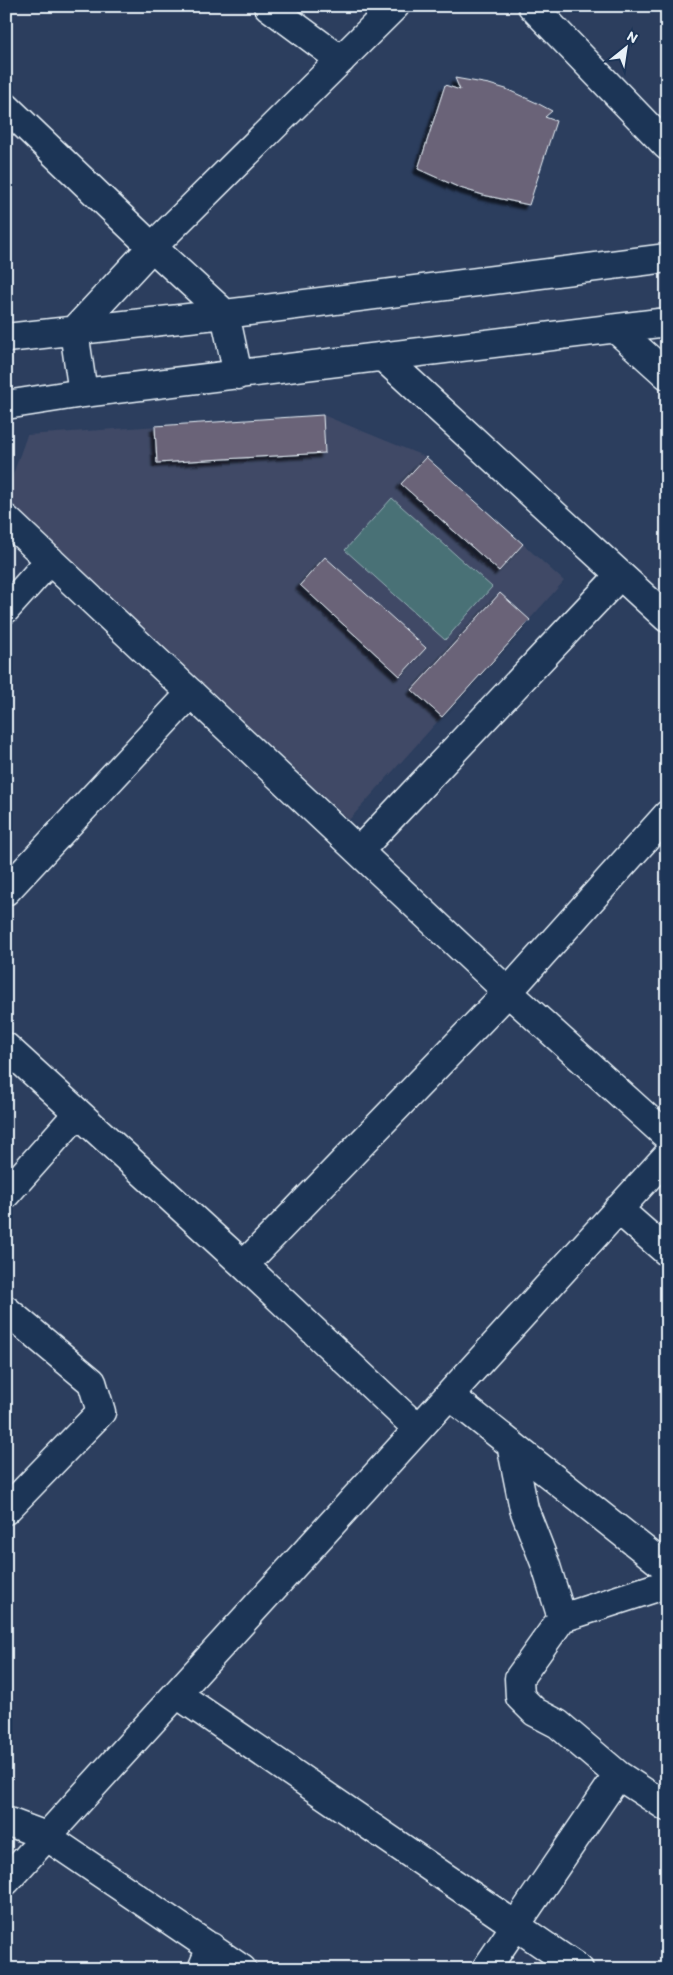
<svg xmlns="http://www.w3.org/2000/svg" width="673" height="1975" viewBox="0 0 673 1975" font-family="Itim,sans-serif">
<defs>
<filter id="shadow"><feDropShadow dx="-4.5" dy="4.5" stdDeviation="1" flood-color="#0009"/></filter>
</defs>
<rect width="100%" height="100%" fill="#2c3e5e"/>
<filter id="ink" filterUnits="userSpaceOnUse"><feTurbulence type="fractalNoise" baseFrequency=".02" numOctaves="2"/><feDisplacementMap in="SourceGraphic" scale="10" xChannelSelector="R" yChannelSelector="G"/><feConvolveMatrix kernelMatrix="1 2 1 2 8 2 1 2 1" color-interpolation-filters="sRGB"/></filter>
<g filter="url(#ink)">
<!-- built -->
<path fill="#3f4966" d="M323 415 426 457 564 581 349 820 6 499V494L27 435Z"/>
<!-- green -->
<path fill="#487176" stroke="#98b1b7" d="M392 498 492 587 445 640 345 550Z"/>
<!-- building -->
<path fill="#6a6478" stroke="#e8f1f8" filter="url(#shadow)" d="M455 78 489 84 506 89 537 103 552 111 545 117 556 121 529 205 483 195 460 188 418 169 445 85 460 90Z
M323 415 325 453 157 463 155 426Z
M426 457 523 544 499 571 401 484Z
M325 557 426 648 400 676 300 585Z
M500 593 530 620 442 717 412 690Z"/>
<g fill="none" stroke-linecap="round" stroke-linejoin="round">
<defs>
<path id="minor" d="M268 6 341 60
M532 6 667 146
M6 107 152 247 225 314 238 375
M616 329 667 375
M6 338 225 314 667 258
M383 357 667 618
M83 393 74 331 152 247 395 6
M6 405 83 393 667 322
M6 519 508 992 667 1136
M6 609 50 560
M359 851 620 575
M6 891 191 693
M6 1047 244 1265 418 1429
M6 1194 78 1113
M618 1209 667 1252
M244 1265 508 992 667 815
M6 1310 92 1382 101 1412 6 1510
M449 1395 667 1568
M511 1444 524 1509 545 1563 562 1618
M667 1584 562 1618 519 1678 520 1697 535 1712 558 1724 618 1775 667 1807
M177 1694 579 1969
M6 1821 46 1836 242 1969
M6 1881 667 1156
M202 1969 211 1947
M486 1969 618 1775"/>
</defs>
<!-- minor casing -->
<use href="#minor" stroke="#e8f1f8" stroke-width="31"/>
<!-- minor -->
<use href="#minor" stroke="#1d3557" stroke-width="28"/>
</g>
</g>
<!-- margin -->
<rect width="673" height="1975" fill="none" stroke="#1d3557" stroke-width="25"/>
<rect x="12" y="12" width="648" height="1950" fill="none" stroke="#e8f1f8" stroke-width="2" filter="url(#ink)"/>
<!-- north arrow -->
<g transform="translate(626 48) rotate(30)" stroke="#1d3557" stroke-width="4" paint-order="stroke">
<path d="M0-4L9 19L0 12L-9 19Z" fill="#e8f1f8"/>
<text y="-8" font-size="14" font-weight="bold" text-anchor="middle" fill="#e8f1f8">N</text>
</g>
</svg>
